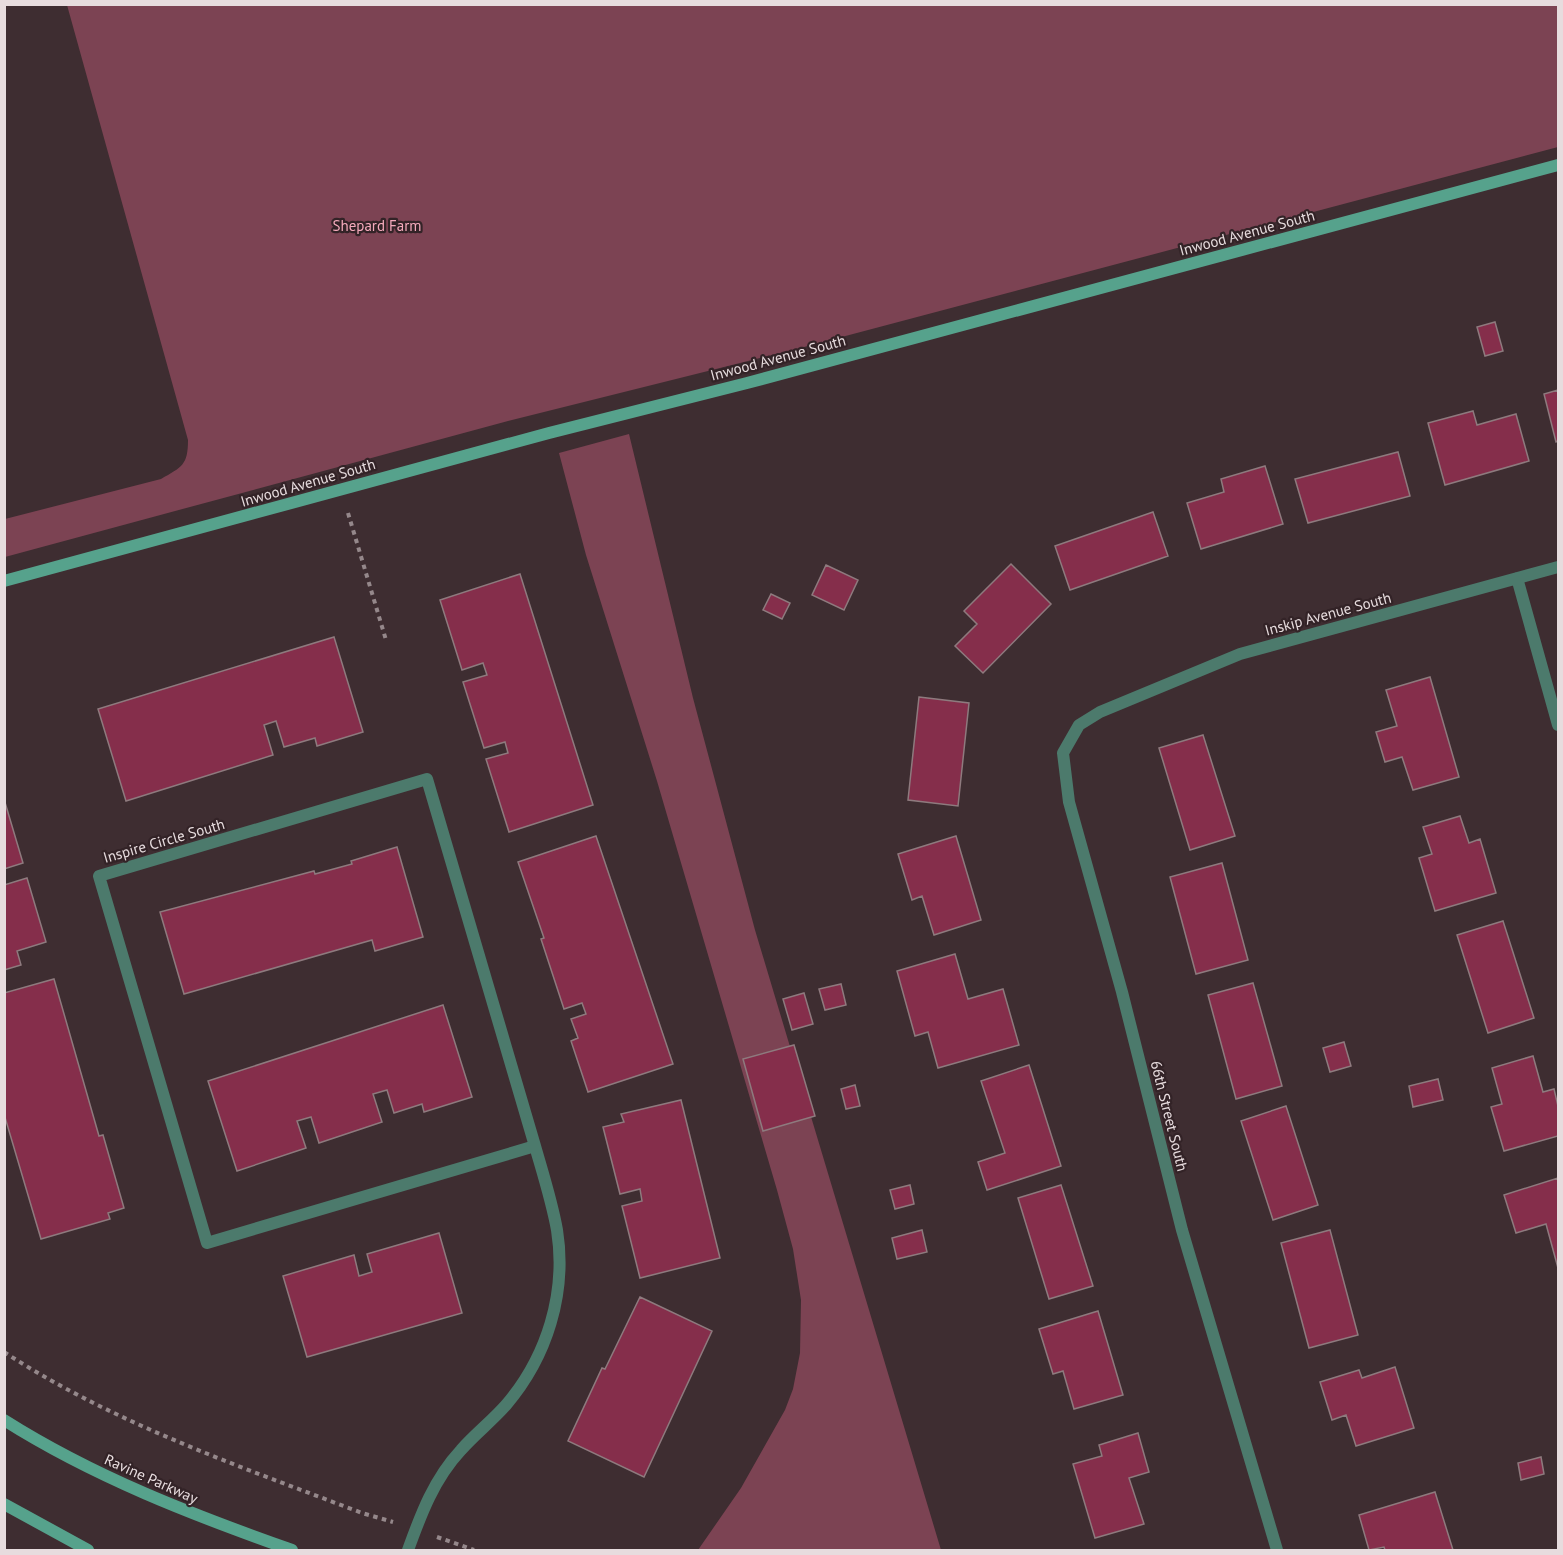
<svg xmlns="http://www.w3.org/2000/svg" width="1563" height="1555" viewBox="0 0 1563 1555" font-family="'PT Sans',sans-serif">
<rect width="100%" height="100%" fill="#3e2d31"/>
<!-- green -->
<path fill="#7c4353" d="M67 5H1558V147L804 347 508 421 5 557V519L161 479C182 467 188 465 188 440Z
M629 434 693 698 755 930 941 1550H698L741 1488 785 1410 793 1389 800 1353 801 1300 793 1249 777 1190 657 781 586 555 559 453Z"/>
<!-- building -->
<path fill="#852e4b" stroke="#8e7a7e" stroke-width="1.5" d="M1495 322 1503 351 1485 356 1477 327Z
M1558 390V441L1556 442 1544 394Z
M1473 411 1477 425 1516 414 1529 461 1445 485 1428 423Z
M1398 452 1410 496 1308 523 1295 479Z
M1265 466 1283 524 1201 549 1187 503 1224 492 1221 479Z
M1153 512 1168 556 1070 590 1055 546Z
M1011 564 1051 604 983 673 955 646 977 624 964 611Z
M826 565 858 580 844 610 812 595Z
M520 574 593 805 509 832 486 759 508 753 505 742 484 748 463 682 487 675 483 663 462 670 440 600Z
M771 594 790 603 782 619 763 610Z
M334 637 363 732 317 746 315 738 284 747 276 721 264 725 273 755 126 801 98 709Z
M1430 677 1459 777 1413 790 1402 757 1385 762 1376 732 1397 726 1386 690Z
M919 697 969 703 958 806 908 800Z
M1203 735 1235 836 1190 850 1159 748Z
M4 799 23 863 4 869Z
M1460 816 1469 843 1480 839 1496 893 1435 911 1419 858 1432 854 1423 827Z
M596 836 673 1064 588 1092 571 1041 578 1038 571 1019 586 1014 582 1003 564 1009 541 939 544 938 518 862Z
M956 836 981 920 934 935 922 896 912 900 898 854Z
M397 847 423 937 375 951 372 940 184 994 160 912 314 871 315 874 352 864 351 861Z
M1222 863 1248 960 1196 974 1170 877Z
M27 878 46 942 17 951 21 965 4 970V885Z
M1503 921 1534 1018 1488 1033 1457 935Z
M955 954 968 999 1003 989 1019 1045 938 1068 928 1032 915 1036 897 971Z
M54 979 99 1136 103 1135 124 1208 108 1213 110 1219 41 1239 4 1114V993Z
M1253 983 1282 1086 1236 1099 1208 995Z
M841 984 846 1005 825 1010 819 989Z
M804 993 813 1024 792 1030 783 999Z
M443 1005 472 1097 424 1112 422 1104 394 1113 387 1090 373 1094 382 1122 319 1143 311 1117 297 1121 306 1148 237 1171 208 1081Z
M1344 1042 1351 1066 1330 1072 1323 1048Z
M794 1045 815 1116 763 1131 743 1059Z
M1533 1056 1543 1092 1554 1089 1558 1106V1136L1504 1151 1491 1107 1502 1104 1492 1068Z
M1029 1065 1061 1166 987 1190 978 1162 1005 1153 981 1081Z
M1438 1079 1443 1100 1413 1107 1409 1086Z
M855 1085 860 1106 846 1109 841 1089Z
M681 1100 720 1258 640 1278 622 1206 642 1201 640 1189 620 1194 603 1127 624 1122 621 1114Z
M1286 1106 1318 1205 1273 1220 1241 1121Z
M1558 1178V1268L1546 1224 1516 1233 1504 1195Z
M910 1185 914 1204 895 1209 890 1190Z
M1061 1185 1093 1286 1049 1299 1018 1198Z
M922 1230 927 1252 897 1259 892 1238Z
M1330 1230 1358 1335 1309 1348 1281 1243Z
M439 1233 462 1313 307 1357 283 1276 354 1255 359 1276 372 1272 367 1254Z
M640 1297 712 1331 644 1477 568 1441 602 1368 605 1369Z
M1098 1311 1123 1395 1074 1409 1063 1371 1053 1374 1039 1329Z
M1395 1367 1414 1428 1356 1446 1346 1415 1332 1420 1320 1382 1359 1370 1362 1378Z
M1138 1433 1149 1472 1129 1478 1144 1524 1095 1538 1073 1464 1102 1456 1099 1445Z
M1541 1457 1544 1474 1521 1480 1518 1463Z
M1435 1492 1453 1550H1385L1384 1547 1369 1550 1359 1515Z"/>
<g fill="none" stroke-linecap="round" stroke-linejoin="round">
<!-- path -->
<path stroke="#95888b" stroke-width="4" stroke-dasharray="4.5 4.5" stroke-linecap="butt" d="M348 513 386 640
M4 1352C115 1424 239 1466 362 1513L393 1522
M437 1537 474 1550"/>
<!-- street -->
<path stroke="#4c7a6c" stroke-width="12" d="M1517 578 1558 725
M408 1550C421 1514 434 1479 461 1450 475 1434 492 1421 506 1405 547 1357 567 1293 557 1230 552 1202 543 1174 535 1146L427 779 99 876 207 1243 535 1146
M1277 1550 1182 1230 1122 992 1069 802 1063 753 1079 725 1100 712 1240 654 1558 567"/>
<!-- secondary -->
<path stroke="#56a28c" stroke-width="12" d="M4 581 549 433 747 383 1558 165
M4 1420C94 1477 193 1515 292 1550
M4 1504 88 1550"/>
</g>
<g text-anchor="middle" stroke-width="4.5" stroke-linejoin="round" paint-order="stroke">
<!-- park labels -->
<g font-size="15" fill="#f5aabc" stroke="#332327">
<text x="377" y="231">Shepard Farm</text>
</g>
<!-- street labels -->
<g font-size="15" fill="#e7dcde" stroke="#332327">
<text transform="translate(1247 233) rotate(-15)" y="5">Inwood Avenue South</text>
<text transform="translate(778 358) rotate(-15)" y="5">Inwood Avenue South</text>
<text transform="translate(308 483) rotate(-16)" y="5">Inwood Avenue South</text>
<text transform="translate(1328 614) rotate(-15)" y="5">Inskip Avenue South</text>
<text transform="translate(164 841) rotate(-16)" y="5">Inspire Circle South</text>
<text transform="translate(1169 1116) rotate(76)" y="5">66th Street South</text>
<text transform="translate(151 1479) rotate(24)" y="5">Ravine Parkway</text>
</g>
</g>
<!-- border -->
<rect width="1563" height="1555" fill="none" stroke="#e7dcde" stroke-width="12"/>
</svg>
